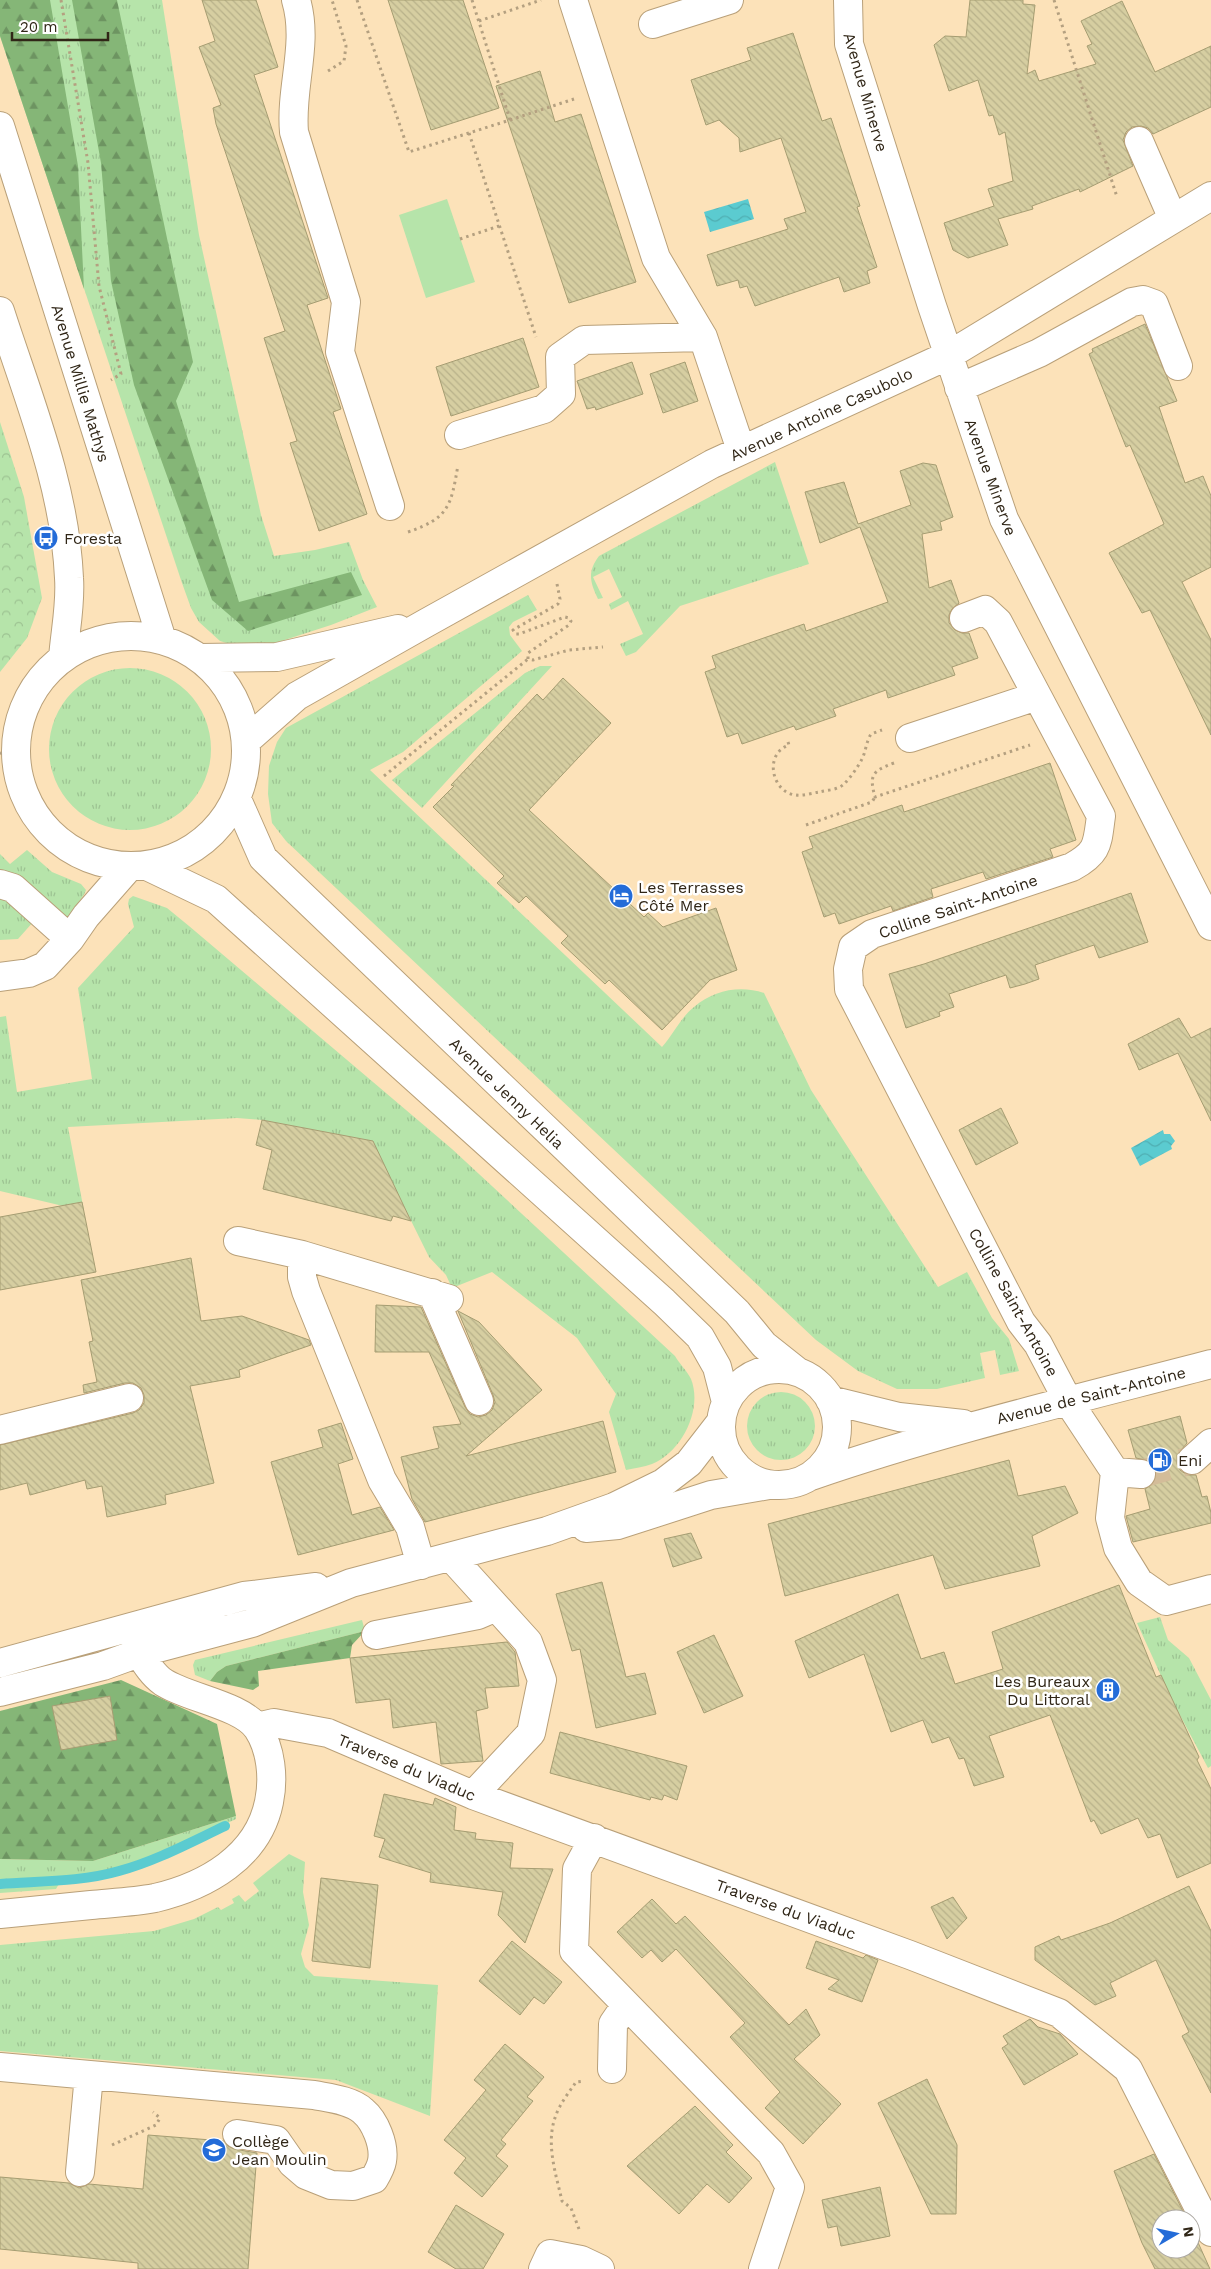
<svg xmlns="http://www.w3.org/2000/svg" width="1211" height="2269" viewBox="0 0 1211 2269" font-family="'Work Sans',sans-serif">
<defs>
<pattern id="grass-tufts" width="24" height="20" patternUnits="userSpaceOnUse" patternTransform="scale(1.25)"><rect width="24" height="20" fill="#b6e4aa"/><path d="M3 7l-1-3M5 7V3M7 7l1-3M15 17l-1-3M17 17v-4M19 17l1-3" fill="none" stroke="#9dc392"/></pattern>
<pattern id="forest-firs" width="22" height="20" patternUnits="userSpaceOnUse" patternTransform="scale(1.25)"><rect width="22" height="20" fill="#85b677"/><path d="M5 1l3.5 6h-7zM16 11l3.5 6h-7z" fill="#6d9461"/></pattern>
<pattern id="park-crowns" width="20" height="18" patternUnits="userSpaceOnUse" patternTransform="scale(1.25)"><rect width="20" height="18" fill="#b6e4aa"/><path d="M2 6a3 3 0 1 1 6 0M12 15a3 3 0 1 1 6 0" fill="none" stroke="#9dc392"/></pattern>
<pattern id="water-waves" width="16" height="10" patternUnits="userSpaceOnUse" patternTransform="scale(1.25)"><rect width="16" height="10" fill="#5bcbd0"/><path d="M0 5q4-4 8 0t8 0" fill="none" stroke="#4faeb2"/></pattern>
<pattern id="building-back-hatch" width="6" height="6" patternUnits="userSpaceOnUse" patternTransform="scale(1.25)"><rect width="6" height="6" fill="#d6cea1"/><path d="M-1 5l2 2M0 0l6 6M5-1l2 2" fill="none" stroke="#b8b18a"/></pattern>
</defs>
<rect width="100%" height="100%" fill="#fce2b9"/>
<!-- grass -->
<path fill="url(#grass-tufts)" d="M0 0H162L199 235 261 515 274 556 315 550 349 542 363 580 377 607 331 625 263 647 236 646 220 641 199 622 191 608 182 583 0 36Z
M775 462 809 564 680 606 636 652 626 656 620 644 643 634 628 601 611 610 609 604 622 597 609 569 593 577 603 598 598 599C590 582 587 572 599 556Z
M528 595 537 610 513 622 509 627 510 635 522 651 403 752 370 770 662 1047C673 1035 681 1017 694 1007 714 990 740 985 764 993L811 1090 938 1287 967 1272 992 1318 1009 1339 1019 1371 1000 1375 995 1350 980 1353 985 1378 937 1389H897L858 1371 816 1340 286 841 272 823 268 794 269 766 277 742 286 728Z
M540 666H552L422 808 392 780 525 673Z
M49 749a81 81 0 1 1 162 0a81 81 0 1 1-162 0Z
M27 850 52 872 81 884 86 890C85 895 71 912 67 919L0 874V854L10 864Z
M0 894 34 921 18 939 0 940Z
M133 896 167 908 189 926 452 1149 675 1356C679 1363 687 1371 691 1379 703 1409 682 1452 652 1464 644 1467 634 1468 626 1470L609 1412 616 1394 577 1338 492 1272 452 1288 446 1275 429 1257 372 1142 368 1140 262 1120 237 1118 68 1127 84 1211 0 1191V1017L6 1016 17 1092 92 1079 78 988 134 927 128 904 129 899Z
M747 1426a34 34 0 1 1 68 0a34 34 0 1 1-68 0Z
M1160 1617 1168 1640 1189 1658 1211 1700V1766L1208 1768 1173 1702 1137 1623Z
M362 1620 365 1631 226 1666 217 1672 210 1681 195 1675 193 1665 195 1660Z
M236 1816V1819L151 1859 120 1869 63 1877 56 1889 0 1893V1859L93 1861Z
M289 1854 305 1862 303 1892 309 1925 301 1954 305 1967 314 1976 438 1985 430 2116 336 2080 0 2051V1945L154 1931 194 1919 218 1907 221 1910 234 1903 232 1899 239 1895 245 1902 259 1891 253 1883Z"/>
<!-- forest -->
<path fill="url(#forest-firs)" d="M0 0H50L78 166 84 289 0 36Z
M72 0H117L193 362 176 401 239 602 351 572 362 595 248 631 212 600 134 385 111 281 101 163Z
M365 1631 352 1645 350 1658 258 1671 259 1686 253 1690 210 1681 217 1672 226 1666Z
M121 1680 217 1724 236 1816 93 1861 0 1859V1711Z"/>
<!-- park -->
<path fill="url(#park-crowns)" d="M0 422 24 497 42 598 27 638 0 672Z"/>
<!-- pitch -->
<path fill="#b6e4aa" d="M447 199 475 282 426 298 399 215Z"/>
<!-- water -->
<path fill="url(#water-waves)" d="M748 199 754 219 710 232 704 212Z
M1163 1130 1164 1134H1170L1175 1141 1171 1146 1172 1149 1140 1166 1131 1148Z"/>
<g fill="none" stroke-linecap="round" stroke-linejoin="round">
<!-- stream -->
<path stroke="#5bcbd0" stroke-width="10" d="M0 1884C39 1881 81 1882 119 1871 156 1861 191 1842 225 1826"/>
</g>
<!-- building -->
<path fill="url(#building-back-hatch)" stroke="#a59d72" d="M202 0H256L278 67 254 75 328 298 307 305 341 409 333 412 367 514 319 531 290 443 297 441 264 338 285 331 216 124 213 108 221 105 199 47 215 41Z
M388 0H463L499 108 431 130Z
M970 0H1023V4L1035 5 1027 74 1035 70 1039 81 1096 64 1087 46 1092 44 1081 21 1122 1 1155 72 1211 46V107L1153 134 1148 128 1141 126 1132 127 1126 132 1123 140 1133 166 1080 192 1079 189 1032 206 1033 209 998 219 1008 245 968 258 953 250 944 223 994 206 988 189 1013 181 1005 132 999 135 993 115 989 116 978 80 949 91 934 45 945 36 966 37Z
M793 33 822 121 831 118 860 206 857 207 877 267 867 271 870 283 844 292 839 277 755 306 747 286 740 288 738 280 717 286 707 255 788 229 784 219 806 212 781 138 740 152 739 138 719 120 706 125 691 80 751 60 747 48Z
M540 71 555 122 581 114 636 282 569 303 496 86Z
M1145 324 1177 401 1159 407 1185 483 1203 476 1211 496V567L1182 582 1211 640V735L1150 610 1142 613 1109 553 1164 524 1130 445 1126 447 1089 354 1093 352 1092 349Z
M523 338 539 387 451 416 436 367Z
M632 362 643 394 596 410 595 407 587 409 577 381Z
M685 362 698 401 663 413 650 374Z
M923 463 936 465 953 517 940 522 942 530 922 534 929 588 951 580 959 603 952 609 949 615V623L955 630 962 633H969L978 658 952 667 955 675 888 698 886 690 833 709 836 716 796 730 794 726 742 744 738 733 727 737 705 672 716 668 712 656 804 624 806 631 888 602 860 527 820 543 805 492 844 482 858 524 911 505 900 471Z
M563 678 611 723 529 810 644 917 648 913 663 927 716 908 737 970 710 980 662 1030 609 980 605 984 561 943 568 936 526 896 519 903 497 883 504 876 433 807 454 786 451 785 537 694 543 700Z
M1050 763 1076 840 1050 849 1053 857 986 879 983 872 931 889 933 897 893 911 891 906 839 924 835 913 824 917 802 852 813 848 809 837 902 805 904 812Z
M1131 893 1148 942 1099 958 1094 945 1035 965 1039 979 1025 984 1010 988 1006 975 949 994 954 1007 939 1012 940 1016 906 1028 889 974 924 964Z
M1179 1018 1191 1038 1211 1028V1121L1178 1053 1139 1070 1128 1044Z
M1001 1108 1018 1143 976 1165 959 1130Z
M262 1120 373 1141 411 1221 393 1216 391 1221 263 1189 272 1150 256 1145Z
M82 1202 96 1272 0 1290V1217Z
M191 1258 201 1321 242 1316 309 1340 311 1345 239 1370 240 1377 190 1386 214 1483 165 1495 166 1504 107 1517 102 1486 87 1489 85 1480 30 1495 27 1483 0 1490V1445L133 1413 139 1410 144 1403V1395L141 1388 133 1383H125L84 1393 83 1385 97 1382 89 1342 93 1341 81 1280Z
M376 1305 421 1307 465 1407 470 1414 478 1417 486 1415 492 1410 495 1402 493 1395 458 1311 479 1322 542 1390 466 1456 603 1421 616 1472 425 1522 412 1499 401 1457 439 1448 433 1427 461 1424 429 1352H375Z
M1180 1416 1187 1443 1177 1455V1464L1180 1470 1187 1475H1196L1202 1497 1207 1496 1211 1513V1523L1133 1542 1126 1516 1150 1509 1145 1489 1154 1483 1157 1475 1155 1467 1150 1461 1136 1458 1128 1430Z
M341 1423 353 1459 338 1464 352 1515 380 1507 394 1530 298 1555 271 1462 323 1447 318 1430Z
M1009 1460 1018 1496 1065 1486 1078 1513 1032 1536 1040 1566 945 1589 933 1555 785 1596 768 1524Z
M691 1533 702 1558 673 1567 664 1539Z
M602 1582 626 1677 645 1673 656 1714 596 1728 580 1649 572 1651 556 1594Z
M1119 1585 1156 1677 1161 1675 1199 1757 1197 1760 1211 1789V1863L1177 1878 1160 1834 1148 1838 1138 1818 1101 1834 1094 1820 1091 1822 1050 1715 989 1736 1004 1777 974 1786 964 1758 959 1759 949 1737 932 1743 923 1720 891 1732 864 1654 809 1678 795 1641 898 1594 921 1659 944 1652 955 1684 1003 1669 992 1632Z
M714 1635 743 1696 704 1713 677 1652Z
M507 1642 515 1652 519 1686 485 1688 488 1708 476 1711 483 1761 441 1764 436 1722 393 1728 390 1699 356 1703 350 1658Z
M110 1696 117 1740 61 1750 52 1706Z
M560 1732 687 1766 677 1800 664 1795 662 1800 651 1797 650 1800 550 1773Z
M384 1794 433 1805 435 1798 456 1807 454 1830 476 1833 475 1839 513 1843 510 1868 553 1869 525 1943 498 1915 503 1892 430 1882 431 1873 379 1857 385 1839 374 1836Z
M321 1878 378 1885 370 1968 312 1961Z
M1189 1886 1211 1931V2093L1182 2036 1189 2032 1156 1960 1110 1983 1116 1996 1095 2005 1035 1960V1947L1059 1936 1061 1940 1110 1923Z
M953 1897 967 1918 947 1939 931 1907Z
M652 1899 676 1924 685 1916 789 2025 806 2009 820 2035 794 2059 841 2104 803 2144 765 2108 780 2092 730 2037 745 2023 676 1949 662 1962 651 1950 642 1958 617 1932Z
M512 1941 562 1982 544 2004 534 1997 520 2015 479 1981Z
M816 1941 863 1958 866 1955 878 1960 862 2002 828 1989 839 1980 806 1968Z
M1030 2019 1038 2027 1060 2034 1078 2054 1024 2085 1002 2048 1008 2044 1003 2036Z
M505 2044 544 2077 527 2097 533 2101 501 2140 506 2144 496 2156 508 2166 482 2197 454 2173 466 2158 444 2140 486 2090 474 2080Z
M927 2079 957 2145 956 2214H931L878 2103Z
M695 2106 733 2145 726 2152 752 2178 729 2203 707 2184 679 2214 627 2166Z
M148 2135 224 2141 228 2146 234 2149 257 2153 248 2269H138V2263L0 2249V2177L69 2183 79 2188 89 2184 143 2189Z
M1154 2154 1187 2219H1161V2249H1191V2227L1210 2269H1155L1142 2243 1114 2171Z
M880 2187 890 2236 841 2246 837 2226 828 2228 822 2200Z
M456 2205 504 2234 483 2269H456L428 2252Z"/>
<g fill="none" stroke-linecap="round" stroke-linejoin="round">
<!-- minor-tunnel -->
<path stroke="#d3bc99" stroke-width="28" stroke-dasharray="28 14" stroke-linecap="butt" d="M1141 1474 1192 1460"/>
<defs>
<path id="minor" d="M296 0C309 44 290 87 294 132L346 302 340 352 390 506
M573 0 656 258 703 337 741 450
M848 0 849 44 932 306 1004 519 1211 926
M653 24 729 0
M0 126 162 640
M1139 141 1173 219
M0 311C28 398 65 486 69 578 71 604 65 632 63 658
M959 388 1039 353 1132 302 1143 300 1154 304 1178 366
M459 435 544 409 561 394 560 357 584 340 703 337
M964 618 985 610 998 622 1101 816C1097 844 1099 852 1072 867L872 934 853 947 848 969 849 989 1021 1322 1038 1344 1068 1401 1115 1472 1110 1518 1118 1548 1139 1582 1166 1601 1211 1589
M16 751a115 115 0 1 1 230 0a115 115 0 1 1-230 0Z
M200 658 277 657 398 629
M910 738 1037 696
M246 741 297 696 426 623 712 464 949 355 1211 196
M237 799 263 858 737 1312 764 1345 798 1372
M147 866 216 899 664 1302 700 1337 717 1367 726 1402
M0 884 13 888 70 939
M0 977 29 973 45 966 70 939 86 916 129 867
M238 1241 302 1255
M432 1293 479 1401
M721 1427a58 58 0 1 1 116 0a58 58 0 1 1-116 0Z
M830 1400 899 1417 963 1424
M0 1430 129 1398
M1192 1460 1211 1443
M1115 1472 1141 1474
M811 1476C942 1431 1077 1399 1211 1364
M586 1528 618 1525 711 1495 769 1485
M451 1557 528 1642 542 1680 531 1733 473 1795
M421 1565 410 1527 382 1480 306 1291 302 1277V1255L449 1299
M376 1635 478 1615 485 1612 493 1604
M0 1663 244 1596 316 1587
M0 1692 103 1666 139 1653 252 1623 351 1583 547 1531 614 1507 663 1483 689 1463 720 1423
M257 1727 274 1723 328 1733 473 1795 910 1955 1059 2013 1128 2069 1211 2232
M594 1838 577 1869 574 1951 771 2153 790 2187 763 2269
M0 1914C30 1911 60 1908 91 1905 111 1903 134 1902 155 1898 206 1886 258 1857 269 1802 274 1778 271 1749 258 1729 242 1705 187 1698 163 1682 153 1675 146 1664 139 1653
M0 2067 314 2095C329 2098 351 2100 363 2111 375 2121 385 2145 382 2161 381 2167 377 2174 374 2179L353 2186 331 2185 306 2175 292 2163 276 2140 237 2134
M612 2069 613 2024 626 2005
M80 2172 89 2075
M543 2269 550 2254 581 2260 600 2269"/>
</defs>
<!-- minor casing -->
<use href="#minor" stroke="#b9a079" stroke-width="30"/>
<!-- path -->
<path stroke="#b4a080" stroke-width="3" stroke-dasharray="2.5 4" stroke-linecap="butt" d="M61 0 88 163 99 286 121 374 111 380
M357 0 409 152 510 120 472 0
M1054 0 1117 197
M479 21 541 0
M328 71 344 61 346 46 332 0
M510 120 574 99
M469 133 536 337
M460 239 499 226
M408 532C449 518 451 506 458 465
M557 584 560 599 558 604 513 630 516 634H519L565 617 569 618 571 621 569 625 528 653V659L533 660 569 650 603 647
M788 742 789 745C763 754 772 793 796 795 803 796 812 793 819 792 827 790 838 790 844 784 850 778 858 767 862 759 866 751 866 742 871 734L882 730
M0 753 16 757
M894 763C872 771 869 775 875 797L1030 745
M384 776 528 659
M806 825 872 802 875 797
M112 2145 156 2125 160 2118 153 2112
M579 2229 571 2208 562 2201C556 2174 545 2143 556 2115 560 2104 569 2092 576 2082L584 2081"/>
<!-- minor -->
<use href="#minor" stroke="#fff" stroke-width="28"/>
</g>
<!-- icons -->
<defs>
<symbol id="bus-disc" viewBox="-11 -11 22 22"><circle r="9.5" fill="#246cd8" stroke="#fff"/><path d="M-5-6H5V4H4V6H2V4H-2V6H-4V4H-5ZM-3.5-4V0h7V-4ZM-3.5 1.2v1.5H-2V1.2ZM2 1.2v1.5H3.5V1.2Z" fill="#fff"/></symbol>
<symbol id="hotel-disc" viewBox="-11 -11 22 22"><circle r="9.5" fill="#246cd8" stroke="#fff"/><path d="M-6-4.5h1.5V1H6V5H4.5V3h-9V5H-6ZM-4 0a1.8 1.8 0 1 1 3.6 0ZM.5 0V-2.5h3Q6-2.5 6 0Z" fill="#fff"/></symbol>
<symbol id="fuel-disc" viewBox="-11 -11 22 22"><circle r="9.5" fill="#246cd8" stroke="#fff"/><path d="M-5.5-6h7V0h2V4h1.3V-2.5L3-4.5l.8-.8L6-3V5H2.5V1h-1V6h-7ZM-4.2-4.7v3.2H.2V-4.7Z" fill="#fff"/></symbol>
<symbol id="building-disc" viewBox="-11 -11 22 22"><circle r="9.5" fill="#246cd8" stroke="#fff"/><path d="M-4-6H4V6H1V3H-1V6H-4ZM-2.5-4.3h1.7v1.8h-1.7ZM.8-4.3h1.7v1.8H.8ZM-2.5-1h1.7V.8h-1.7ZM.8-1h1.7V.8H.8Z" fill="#fff"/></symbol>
<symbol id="school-disc" viewBox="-11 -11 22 22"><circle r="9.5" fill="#246cd8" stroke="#fff"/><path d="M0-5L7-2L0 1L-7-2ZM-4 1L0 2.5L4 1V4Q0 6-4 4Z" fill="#fff"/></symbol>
</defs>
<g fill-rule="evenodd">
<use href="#bus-disc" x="32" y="524" width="28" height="28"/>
<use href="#hotel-disc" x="607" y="882" width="28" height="28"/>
<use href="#fuel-disc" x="1146" y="1446" width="28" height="28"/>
<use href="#building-disc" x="1094" y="1676" width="28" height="28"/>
<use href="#school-disc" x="200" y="2136" width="28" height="28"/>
</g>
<g text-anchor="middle" stroke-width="5" stroke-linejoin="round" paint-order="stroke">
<!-- street labels -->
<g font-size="16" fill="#302617" stroke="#fff">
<text transform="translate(866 92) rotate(74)" y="6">Avenue Minerve</text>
<text transform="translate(81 383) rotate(73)" y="6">Avenue Millie Mathys</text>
<text transform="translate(821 414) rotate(-25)" y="6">Avenue Antoine Casubolo</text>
<text transform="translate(991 477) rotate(70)" y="6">Avenue Minerve</text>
<text transform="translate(958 906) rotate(-19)" y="6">Colline Saint-Antoine</text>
<text transform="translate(507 1093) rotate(44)" y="6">Avenue Jenny Helia</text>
<text transform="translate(1014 1302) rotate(61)" y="6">Colline Saint-Antoine</text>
<text transform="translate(1091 1395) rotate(-14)" y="6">Avenue de Saint-Antoine</text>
<text transform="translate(407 1767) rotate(23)" y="6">Traverse du Viaduc</text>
<text transform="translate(786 1909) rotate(20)" y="6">Traverse du Viaduc</text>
</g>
<!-- poi labels -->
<g font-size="16" fill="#302617" stroke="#fff" text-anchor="start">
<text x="64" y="544">Foresta</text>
<text x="638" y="893">Les Terrasses<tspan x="638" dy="18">Côté Mer</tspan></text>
<text x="1178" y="1466">Eni</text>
<text x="1090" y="1687" text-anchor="end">Les Bureaux<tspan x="1090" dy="18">Du Littoral</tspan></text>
<text x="232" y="2147">Collège<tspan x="232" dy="18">Jean Moulin</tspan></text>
</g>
</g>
<!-- north arrow -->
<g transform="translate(1176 2234) rotate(81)"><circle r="24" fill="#ffffff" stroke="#aca8a2"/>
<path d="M0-4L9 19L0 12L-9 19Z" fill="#246cd8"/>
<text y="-8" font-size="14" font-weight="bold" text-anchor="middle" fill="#302617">N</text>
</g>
<!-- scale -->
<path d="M12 32v8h96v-8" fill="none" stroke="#302617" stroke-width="2.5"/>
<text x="20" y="32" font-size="15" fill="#302617" stroke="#ffffff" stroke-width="4" paint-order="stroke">20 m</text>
</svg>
